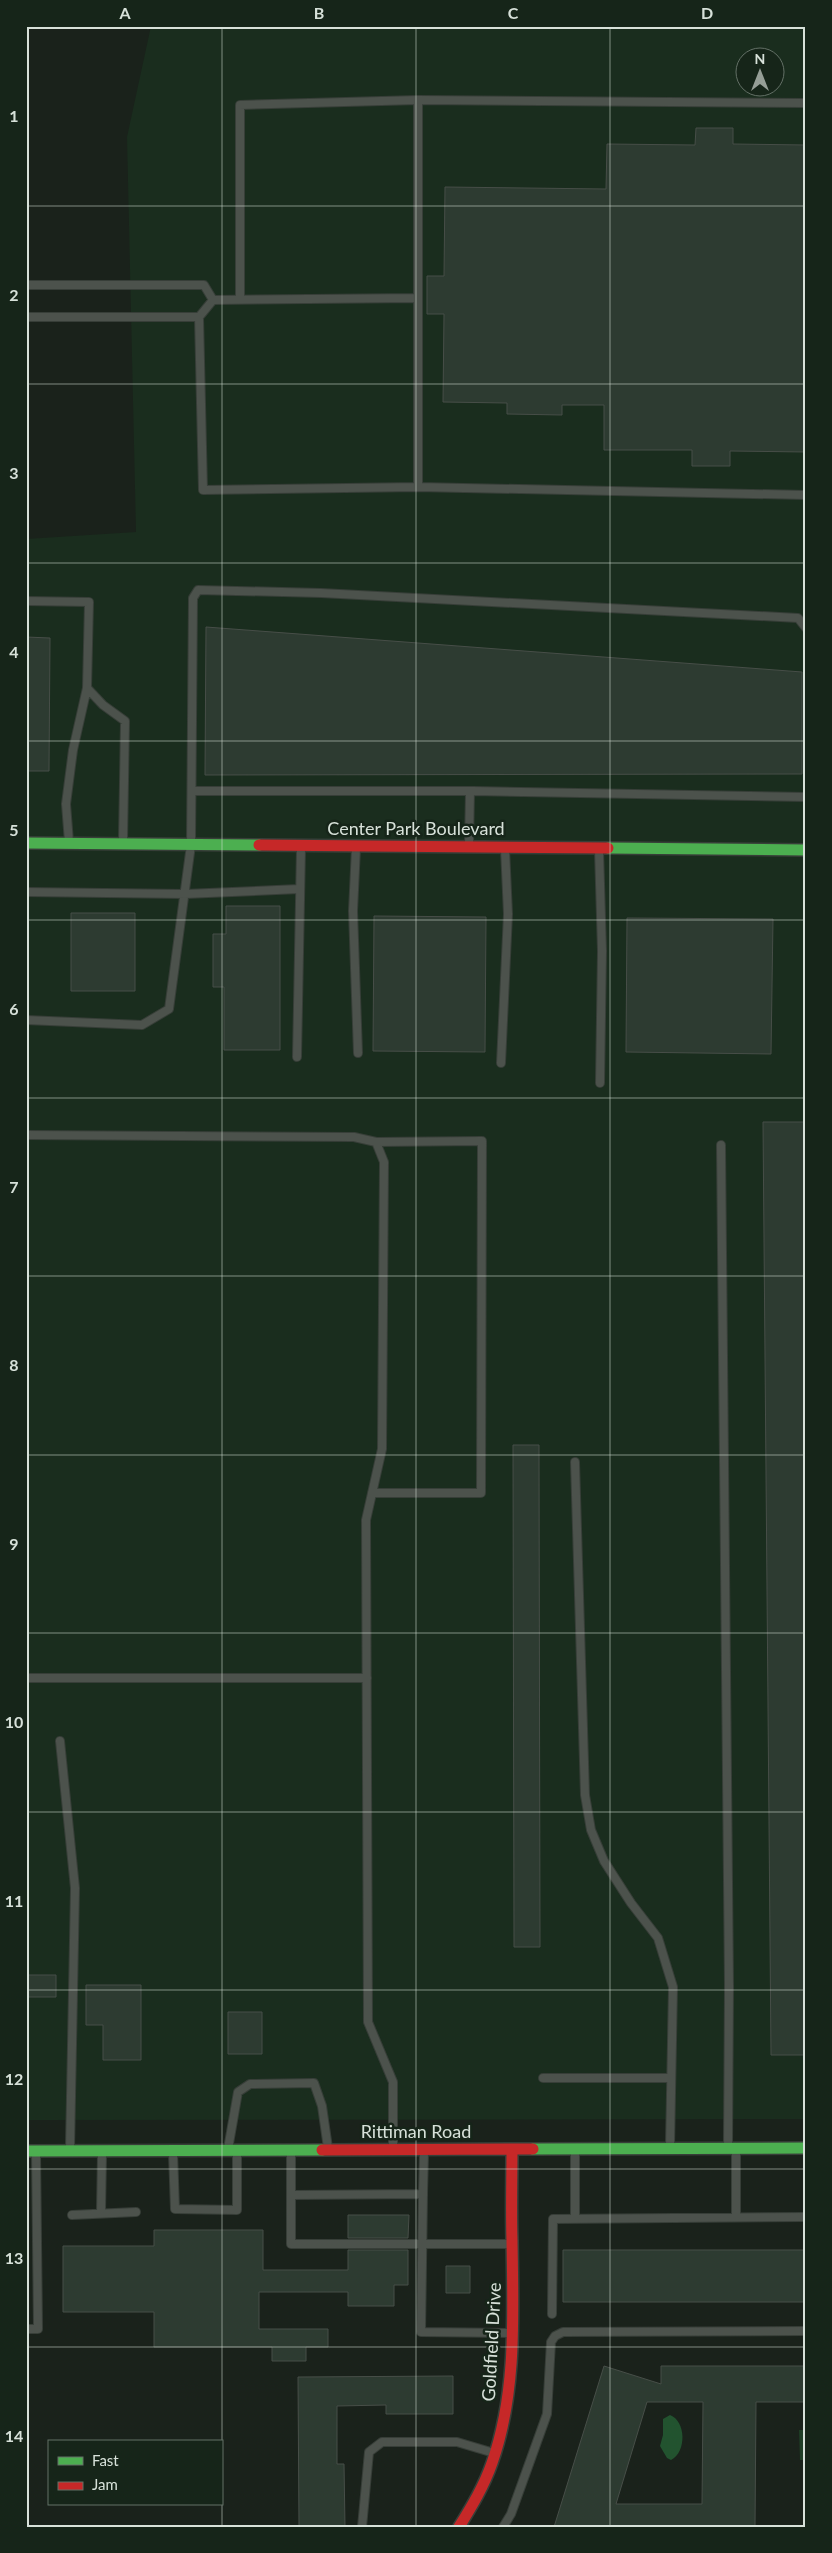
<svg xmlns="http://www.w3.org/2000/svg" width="832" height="2553" viewBox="0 0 832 2553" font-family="Lato,sans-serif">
<rect width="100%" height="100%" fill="#1a221b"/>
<!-- built -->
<path fill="#1a2d1e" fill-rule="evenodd" d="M151 26H806V2119L26 2120V539L136 532 127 137ZM744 58H774V88H744Z"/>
<!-- green -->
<path fill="#1f3e26" d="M799 2430H806V2460H800Z"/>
<!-- water -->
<path fill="#22532f" d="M670 2415C686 2421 687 2452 671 2460L667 2458 660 2446 663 2435V2419Z"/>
<!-- building -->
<path fill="#2d3b31" stroke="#474e48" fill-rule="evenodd" d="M696 128H733V144L806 145V452L730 451V466H692V450H604V405H562V415L507 414V403L443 402 444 314H427V276H444L445 187 606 189 607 144 695 145Z
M206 627 802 672V774L205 775Z
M26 637 50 638 49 771H26Z
M226 906H280V1050H224V987H213V934H226Z
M71 913H135V991H71Z
M374 916 486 917 485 1052 373 1051Z
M627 918 773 919 771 1054 626 1052Z
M763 1122H806V2055H771Z
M513 1445H539L540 1947H514Z
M26 1975H56V1997H26Z
M86 1985H141V2060H103V2025H86Z
M228 2012H262V2054H228Z
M348 2215H409L408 2238H348Z
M154 2230H263V2270H348V2250H408V2285H394V2306H348V2292H259V2329H328V2347H306V2361H272V2347H154V2312H63V2246H154Z
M563 2250H806V2302H563Z
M446 2266H470V2293H446Z
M604 2366 661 2384V2366H806V2402H756L755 2527H554ZM647 2402H703L702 2504H616Z
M453 2376V2414H386V2405L337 2406V2464H344L345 2527H299L298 2377Z"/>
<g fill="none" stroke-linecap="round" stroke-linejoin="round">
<defs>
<path id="lane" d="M26 285H204L213 300
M240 299V105L418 100 806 103
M26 317H199L213 300 417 298
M199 317 203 490 418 487 806 495
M418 487V100
M26 601 89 602 87 688 103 705 125 721 123 842
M192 791H473L806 797
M69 842 66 804 73 750 87 688
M469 844 470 791
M356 848 353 911 358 1053
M599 850 602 951 600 1083
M26 892 185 894 299 889
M26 1020 142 1025 169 1009 191 845 193 598 198 590 321 593 798 618 806 628
M297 1057 301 848
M501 1063 508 914 505 849
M26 1135 354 1137 376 1142 384 1162 382 1449 366 1520 368 2022 393 2082V2148
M721 1145 729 1986 728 2147
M575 1462 585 1795 591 1830 604 1861 631 1903 658 1938 673 1987 670 2147
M372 1493H481L482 1141 376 1142
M26 1678H367
M60 1741 75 1888 70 2149
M543 2078H671
M228 2149 238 2092 250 2084 314 2083 322 2106 328 2148
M736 2149V2217
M575 2151V2218
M291 2152V2244H510
M173 2153 175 2209 237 2210V2153
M423 2194 424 2152
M291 2195 423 2194 421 2332 512 2333
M101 2213 102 2153
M72 2215 136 2212
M552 2314 553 2219 806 2217
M26 2329H38L36 2153
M362 2527 369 2452 382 2442H457L494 2453
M503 2527 511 2514 547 2414 551 2342 555 2336 563 2332 806 2331"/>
<path id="fast" d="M26 843 259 845
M608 848 806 850
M533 2149 806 2148
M26 2151 322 2150"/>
<path id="jam" d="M259 845 608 848
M322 2150 533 2149
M459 2527C472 2506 484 2486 492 2463 517 2392 513 2314 512 2240 511 2210 512 2179 512 2149"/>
</defs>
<!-- lane casing -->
<use href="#lane" stroke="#373e38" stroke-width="10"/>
<!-- fast casing -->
<use href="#fast" stroke="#373e38" stroke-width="14"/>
<!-- jam casing -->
<use href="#jam" stroke="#373e38" stroke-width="14"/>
<!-- lane -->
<use href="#lane" stroke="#4c524c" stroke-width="8"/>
<!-- fast -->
<use href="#fast" stroke="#4caf50" stroke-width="11"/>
<!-- jam -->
<use href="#jam" stroke="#c62828" stroke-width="11"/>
</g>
<!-- grid -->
<path fill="none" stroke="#d7e1d9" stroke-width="1" stroke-opacity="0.55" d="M222 26V2527M416 26V2527M610 26V2527M26 206H806M26 384H806M26 563H806M26 741H806M26 920H806M26 1098H806M26 1276H806M26 1455H806M26 1633H806M26 1812H806M26 1990H806M26 2169H806M26 2347H806"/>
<g text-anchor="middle" stroke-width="5" stroke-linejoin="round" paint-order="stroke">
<!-- street labels -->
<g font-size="18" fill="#d7e1d9" stroke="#162519">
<text x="416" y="835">Center Park Boulevard</text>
<text x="416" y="2138">Rittiman Road</text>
<text transform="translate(492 2342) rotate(-87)" y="6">Goldfield Drive</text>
</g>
</g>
<!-- border -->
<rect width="832" height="2553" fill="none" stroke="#162519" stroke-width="55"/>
<!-- legend -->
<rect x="48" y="2440" width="175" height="65" fill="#162519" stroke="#637066"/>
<rect x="58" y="2457" width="25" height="8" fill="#4caf50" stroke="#637066"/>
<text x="92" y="2466" font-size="15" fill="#d7e1d9">Fast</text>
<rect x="58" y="2482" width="25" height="8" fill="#c62828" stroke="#637066"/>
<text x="92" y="2490" font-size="15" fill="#d7e1d9">Jam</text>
<!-- north arrow -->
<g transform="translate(760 72)"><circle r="24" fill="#162519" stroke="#637066"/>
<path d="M0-4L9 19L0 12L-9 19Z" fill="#959e96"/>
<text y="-8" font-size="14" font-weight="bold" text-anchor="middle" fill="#d7e1d9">N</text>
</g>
<rect x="28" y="28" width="776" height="2498" fill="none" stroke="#d7e1d9" stroke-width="2"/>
<g font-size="16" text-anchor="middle" font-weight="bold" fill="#d7e1d9">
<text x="125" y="19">A</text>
<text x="319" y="19">B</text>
<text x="513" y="19">C</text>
<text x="707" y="19">D</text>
<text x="14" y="122">1</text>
<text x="14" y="301">2</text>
<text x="14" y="479">3</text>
<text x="14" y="658">4</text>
<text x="14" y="836">5</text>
<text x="14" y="1015">6</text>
<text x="14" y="1193">7</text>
<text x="14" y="1371">8</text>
<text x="14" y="1550">9</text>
<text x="14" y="1728">10</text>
<text x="14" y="1907">11</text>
<text x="14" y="2085">12</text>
<text x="14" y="2264">13</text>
<text x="14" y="2442">14</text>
</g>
</svg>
